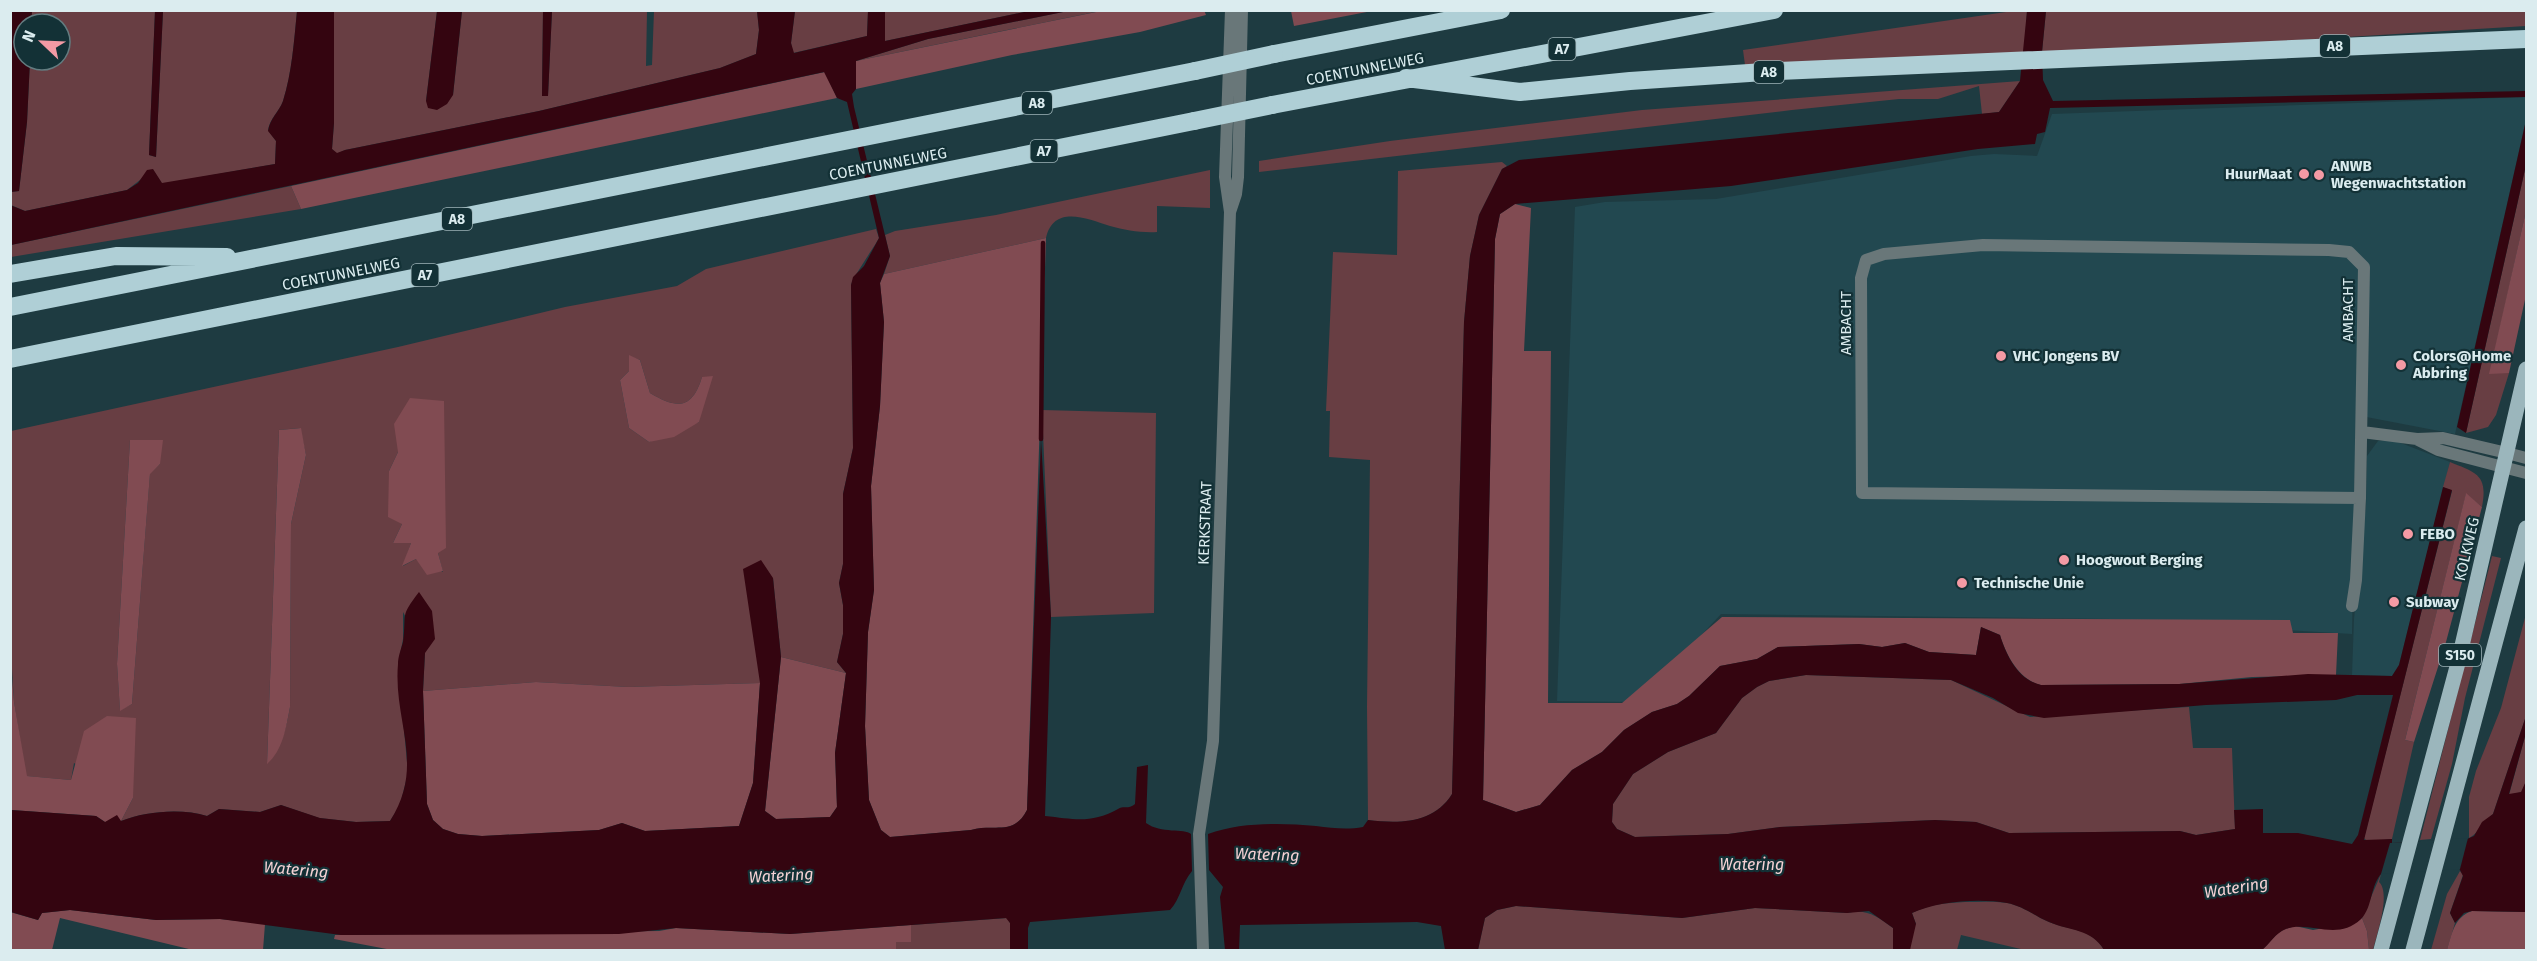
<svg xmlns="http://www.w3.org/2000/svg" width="2537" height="961" viewBox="0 0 2537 961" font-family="'Fira Sans',sans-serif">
<rect width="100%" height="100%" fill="#1e3b41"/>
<!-- built -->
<path fill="#224850" d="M2526 97V120L2455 434 2356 415 2352 634 2112 619 1721 614 1639 702 1557 701 1575 207 1605 202 1716 199 1971 156 1994 154 2037 156 2052 114Z
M2393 440 2450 462 2399 665 2392 676 2352 675 2354 619 2366 505 2367 456 2378 441Z"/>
<!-- green -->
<path fill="#683e43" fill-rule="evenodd" d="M885 10 1029 11 885 41Z
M32 11H155L149 155 156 157 163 11H297C294 41 292 72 283 101 279 112 270 118 268 130L276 141 275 164 162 184 153 170 127 190 25 211 11 205 10 192 19 191 27 122 30 60H60V24H31Z
M334 11H437L426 101 453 95 462 11H543L542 96 548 95 552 11H647L646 66 652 65 654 11H757L759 30 756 54 720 68 539 111 345 150 337 154 332 149 334 123Z
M795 11H868L867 36 793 53 791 43Z
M1068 11H1100L856 61 928 39Z
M2013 11H2027L2024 56 1745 65 1743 50Z
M2046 11H2526V26L2202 46 2042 52Z
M2020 81 1999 112 1982 114 1979 86 1938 99H1899L1792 110 1259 172V161L1390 141 1642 110Z
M1502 162 1507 166 1502 169 1479 215 1470 256 1464 322 1452 794C1434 823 1401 824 1368 820L1367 707 1370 460 1329 457 1330 411H1326L1333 252 1397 255 1398 171Z
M2526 165V211L2490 373H2509L2496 415 2488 427 2466 433Z
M1210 170V208L1157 206V232C1141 233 1125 230 1110 226 1087 219 1054 204 1046 238L884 274 890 256 885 235 895 231 996 215Z
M291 186 301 209 11 257V245Z
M876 229 879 238C873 249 853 277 851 285L853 448 843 494V564L839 583 843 605V634L837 662 846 673 781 657 773 578 760 683 628 687 536 682 423 691 425 653 403 612V639L398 665 408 773 400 805 390 821 356 822 319 818 281 805 260 812 219 809 207 816C182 808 146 811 121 821L133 798 74 763 71 780 26 776 14 702 11 653V431L398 347 565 307 677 286 706 269ZM629 356 640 360 650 393C677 409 692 410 702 377L699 422 649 442 629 428 620 380 629 371ZM300 428 306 455 291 524 290 707C286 729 282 747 267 763L279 430ZM130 440 160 464 150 473 132 704 120 710 117 664ZM398 452 438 553 443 572 416 559 403 566 411 543H393L402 524 389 471Z
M1042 410 1156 413 1154 613 1051 617Z
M2450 462C2477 473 2488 475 2482 507L2466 494 2405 740 2414 742 2392 839 2368 842 2364 838 2452 491 2443 487Z
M2492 556 2501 558 2465 698 2452 764 2431 839 2420 840Z
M2526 614V716L2493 814C2484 821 2478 834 2469 838V797L2476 771 2501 708Z
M1806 675 1951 680 2030 717 2189 707 2193 748H2232L2235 829 2196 835 2180 831 2009 833 1976 822 1935 820 1780 827 1728 834 1635 837 1617 829 1612 822 1613 804 1633 774 1668 752 1716 733 1742 698 1757 687 1769 681Z
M2526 733V781L2522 792 2509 795Z
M2460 871 2463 875 2450 913 2455 923 2447 950H2431L2447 894Z
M2381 874 2379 882C2391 893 2377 934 2373 950H2369L2367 931 2362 918Z
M1965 902C1979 902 1994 901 2007 903 2023 906 2035 916 2049 922 2070 931 2091 927 2104 950H2025L1961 935 1957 950H1478L1485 918 1497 910 1516 906 1682 918 1755 908 1847 913C1868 909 1876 916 1893 928L1916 924 1912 913C1930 904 1946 903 1965 902Z
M1007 918 1010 923V950H896V942L911 932V925Z"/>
<!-- forest -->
<path fill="#814b52" d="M1204 10 1206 15 1140 32 1012 55 856 89V61L1101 11Z
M1291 11V10L1372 11 1294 26Z
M825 72 837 98 301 209 291 186Z
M1515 204 1531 208 1524 351H1551L1548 703H1622L1722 617 2290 620 2293 633H2338L2336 675 2252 677 2179 684 2041 685C2019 680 2006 655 2000 635L1981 627 1976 655 1929 652 1905 643 1882 647 1859 644 1778 647 1757 659 1720 666 1689 696 1677 704 1652 712 1624 730 1602 752 1572 770 1540 805 1516 812 1483 800 1495 239 1500 214Z
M2526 211V295L2509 373 2489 374Z
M1046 238 1027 810C1013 837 995 823 971 830L890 837 881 830 869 800 865 726 868 632 874 590 871 486 880 406 884 322 880 283 884 274Z
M629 355 640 360 650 393C677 409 692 410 702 377L713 376 699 422 674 437 649 442 629 428 620 380 629 371Z
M410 398 444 401 446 548 438 553 443 571 427 575 416 559 402 566 411 543H393L402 524 388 517 389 471 398 452 394 424Z
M301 428 306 455 291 524 290 707C286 728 283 750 267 764L279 430Z
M130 440H163L160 464 150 474 132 704 120 711 117 664Z
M2466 493 2482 507 2446 642 2414 742 2405 740Z
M10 653 14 702 27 776 71 780 84 731 107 716 136 718 133 798 121 821 105 822 96 816 11 810Z
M781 657 846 673 835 753 837 807 830 817 776 819 765 811Z
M536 682 628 687 760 683 753 783 739 826 645 831 622 823 599 830 482 836 458 834 443 829 433 820 427 804 423 691Z
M70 910 156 920 220 919 265 924 263 950H193L60 918 52 950H11L10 912 38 920 42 913Z
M2472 911 2526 912V950H2447C2452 934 2454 917 2472 911Z
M2362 918 2367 931 2369 950H2262L2278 933 2285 929 2295 926 2313 930 2357 922Z
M911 925V942H896V950H392L334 939 335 935 659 931 676 928 790 934Z"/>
<!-- water -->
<path fill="#340510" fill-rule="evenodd" d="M11 10 32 11 31 24H24V60H30L27 122 19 191 11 192Z
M155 11H163L156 157 149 155Z
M297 11H334V123L332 149 337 153 345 150 539 111 720 68 756 54 759 30 757 11H795L791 43 794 53 867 36 868 11H885V41L1029 11H1068L928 39 856 61V89L852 94 854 107 890 256 880 283 884 322 880 406 871 486 874 590 868 632 865 726 869 800 881 830 890 837 971 830C995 823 1013 837 1027 810L1041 439 1051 617 1045 816C1074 819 1091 824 1118 809 1124 805 1128 810 1135 804L1137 767 1148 765 1146 823C1161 834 1184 828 1191 834L1192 871C1181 884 1181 898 1170 910L1030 922 1028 928V950H1010V923L1006 918 790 934 676 928 619 934 341 935 220 919 156 920 70 910 42 913 38 920 11 912V810L96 816 105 822 117 815 121 821C146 811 182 808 207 816L219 809 260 812 281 805 320 818 356 822 390 821C426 765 393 722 398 664 398 657 401 649 403 642 407 613 399 618 419 592L432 611 435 639 425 653 423 691 427 804 433 820 443 829 458 834 482 836 599 830 622 823 645 831 739 826 753 783 760 683 743 569 761 560 773 578 781 657 765 811 776 819 830 817 837 807 835 753 846 673 837 662 843 634V605L839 583 843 564V494L853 448 851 285 853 277 864 266 879 238 847 102 837 98 824 72 11 245 10 205 25 211 127 190 138 183 147 170 153 169 162 183 275 164 276 141 268 131C270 118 279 112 283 101 292 72 294 41 297 11Z
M437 11H462L453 95 447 104 437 110 428 108 426 101Z
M543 11H552L548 96H542Z
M2027 11H2046L2042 52 2043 80 2053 101 2526 91V97L2050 108 2045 132 2037 134 2035 144 1978 149 1731 186 1515 204 1500 214 1495 239 1483 800 1516 812 1540 805 1572 770 1602 752 1624 730 1652 712 1677 704 1689 696 1720 666 1757 659 1778 647 1859 644 1882 647 1905 643 1929 652 1976 655 1981 627 2000 635C2006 655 2018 680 2041 685L2179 684 2308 674 2392 676 2399 665 2443 487 2452 490 2364 840 2392 839V843L2467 839 2474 836 2482 822 2493 814 2526 716V733L2509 794 2521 792 2526 781V912L2472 911 2464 913 2455 923 2450 913 2463 876 2459 868 2382 873C2370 885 2373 907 2361 919 2337 942 2309 920 2286 929 2275 933 2270 944 2262 950H2104C2092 929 2070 931 2049 922 2035 916 2023 906 2007 903 1980 898 1937 901 1912 913L1916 924 1910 950H1893V928L1869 911 1847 913 1755 908 1682 918 1516 906 1497 910 1485 918 1478 950H1445L1441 926 1417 922 1240 925 1239 950H1225L1220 897 1223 887 1209 870 1208 834C1241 822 1281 823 1316 826 1332 828 1347 830 1363 827L1368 820C1401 824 1434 823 1452 794L1464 322 1470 256 1479 215 1502 169 1519 160 1999 112 2020 81ZM1806 675 1951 680 1993 698 2018 713 2044 718 2206 705 2336 700 2357 695H2393L2358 835 2352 844 2298 833H2263V809L2234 810 2235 829 2196 835 2180 831 2009 833 1976 822 1935 820 1780 827 1728 834 1635 837 1617 829 1612 822 1613 804 1633 774 1668 752 1716 733 1742 698 1757 687 1769 681Z
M2526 120V165L2466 433 2457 427Z"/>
<!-- pier -->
<path fill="#1e3b41" d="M2468 838 2460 869 2381 874 2390 843Z"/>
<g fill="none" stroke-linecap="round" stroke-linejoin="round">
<!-- stream -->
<path stroke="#340510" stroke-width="4.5" d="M1041 439 1043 243"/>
<!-- minor -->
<path stroke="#697779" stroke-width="12" d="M1983 245 2329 250 2349 252 2364 267 2360 498 1862 493 1861 278 1866 260 1884 254Z
M2362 432 2417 439 2443 438 2507 453
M2418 440 2438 450 2503 467
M2352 606 2356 580 2360 498"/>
<!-- tertiary -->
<path stroke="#697779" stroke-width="12" d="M1230 212 1236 194 1238 177 1242 10
M2507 453 2526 458
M2503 467 2526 473
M1203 950 1199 834 1213 741 1230 212 1225 177 1231 10"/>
<!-- primary -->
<path stroke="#9bb6bc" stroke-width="15" d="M2381 950 2458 663 2526 369
M2413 950 2526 528"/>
<!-- motorway -->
<path stroke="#afcfd6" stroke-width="18" d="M1274 54 1501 10
M1406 78 1520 92 1630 81 1779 71 2526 39
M1272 105 1774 10
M10 274 116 256 227 257
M10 307 1195 71
M10 359 1194 121"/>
<!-- motorway-bridge -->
<path stroke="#afcfd6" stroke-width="18" d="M1195 71 1274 54
M1194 121 1272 105"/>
</g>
<!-- markers -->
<g fill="#f49aa4" stroke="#133136" stroke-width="2">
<circle cx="2304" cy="174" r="6"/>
<circle cx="2319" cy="175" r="6"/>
<circle cx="2001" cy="356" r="6"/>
<circle cx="2401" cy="365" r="6"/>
<circle cx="2408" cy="534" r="6"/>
<circle cx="2064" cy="560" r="6"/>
<circle cx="1962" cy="583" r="6"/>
<circle cx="2394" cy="602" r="6"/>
</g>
<g text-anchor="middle" stroke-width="4.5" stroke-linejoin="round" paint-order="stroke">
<!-- shield labels -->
<g fill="#133136" stroke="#9fb4b8" stroke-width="1.5">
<rect x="2320" y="35" width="30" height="22" rx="4.5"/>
<rect x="1548.5" y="38" width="27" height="22" rx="4.5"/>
<rect x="1754" y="61" width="30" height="22" rx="4.5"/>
<rect x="1022" y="92" width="30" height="22" rx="4.5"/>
<rect x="1030.5" y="140" width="27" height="22" rx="4.5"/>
<rect x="442" y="208" width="30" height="22" rx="4.5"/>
<rect x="411.5" y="264" width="27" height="22" rx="4.5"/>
<rect x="2439" y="644" width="42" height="22" rx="4.5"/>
</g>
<g font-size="14" font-weight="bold" fill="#dbecef">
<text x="2335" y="51">A8</text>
<text x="1562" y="54">A7</text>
<text x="1769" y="77">A8</text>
<text x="1037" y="108">A8</text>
<text x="1044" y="156">A7</text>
<text x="457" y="224">A8</text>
<text x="425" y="280">A7</text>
<text x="2460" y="660">S150</text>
</g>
<!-- street labels -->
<g font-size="15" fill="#dbecef" stroke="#133136">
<text transform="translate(1365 69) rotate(-11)" y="5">COENTUNNELWEG</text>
<text transform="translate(888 164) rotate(-11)" y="5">COENTUNNELWEG</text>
<text transform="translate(341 274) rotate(-11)" y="5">COENTUNNELWEG</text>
<text transform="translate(2348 310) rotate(-90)" y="5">AMBACHT</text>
<text transform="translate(1846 323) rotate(-90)" y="5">AMBACHT</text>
<text transform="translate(1205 523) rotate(-88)" y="5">KERKSTRAAT</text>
<text transform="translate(2467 549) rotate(-77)" y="5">KOLKWEG</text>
</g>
<!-- poi labels -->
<g font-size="15" font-weight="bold" fill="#dbecef" stroke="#133136" text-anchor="start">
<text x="2331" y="171">ANWB<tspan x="2331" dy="17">Wegenwachtstation</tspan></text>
<text x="2292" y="179" text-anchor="end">HuurMaat</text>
<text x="2013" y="361">VHC Jongens BV</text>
<text x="2413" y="361">Colors@Home<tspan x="2413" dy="17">Abbring</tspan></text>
<text x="2420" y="539">FEBO</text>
<text x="2076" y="565">Hoogwout Berging</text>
<text x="1974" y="588">Technische Unie</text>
<text x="2406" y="607">Subway</text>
</g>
<!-- water labels -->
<g font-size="16" font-style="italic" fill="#f6d2d5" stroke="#133136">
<text transform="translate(1267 854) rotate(2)" y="6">Watering</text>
<text x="1752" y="870">Watering</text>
<text transform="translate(296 869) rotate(5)" y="6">Watering</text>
<text transform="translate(781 875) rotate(-3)" y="6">Watering</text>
<text transform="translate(2236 887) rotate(-9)" y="6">Watering</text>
</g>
</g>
<!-- border -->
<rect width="2537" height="961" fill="none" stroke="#dbecef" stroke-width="24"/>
<!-- north arrow -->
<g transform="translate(42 42) rotate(293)"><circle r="28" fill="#133136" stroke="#637c80" stroke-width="1.5"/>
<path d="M0-4.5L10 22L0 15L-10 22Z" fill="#f49aa4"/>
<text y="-9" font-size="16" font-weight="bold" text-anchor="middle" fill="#dbecef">N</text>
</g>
</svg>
